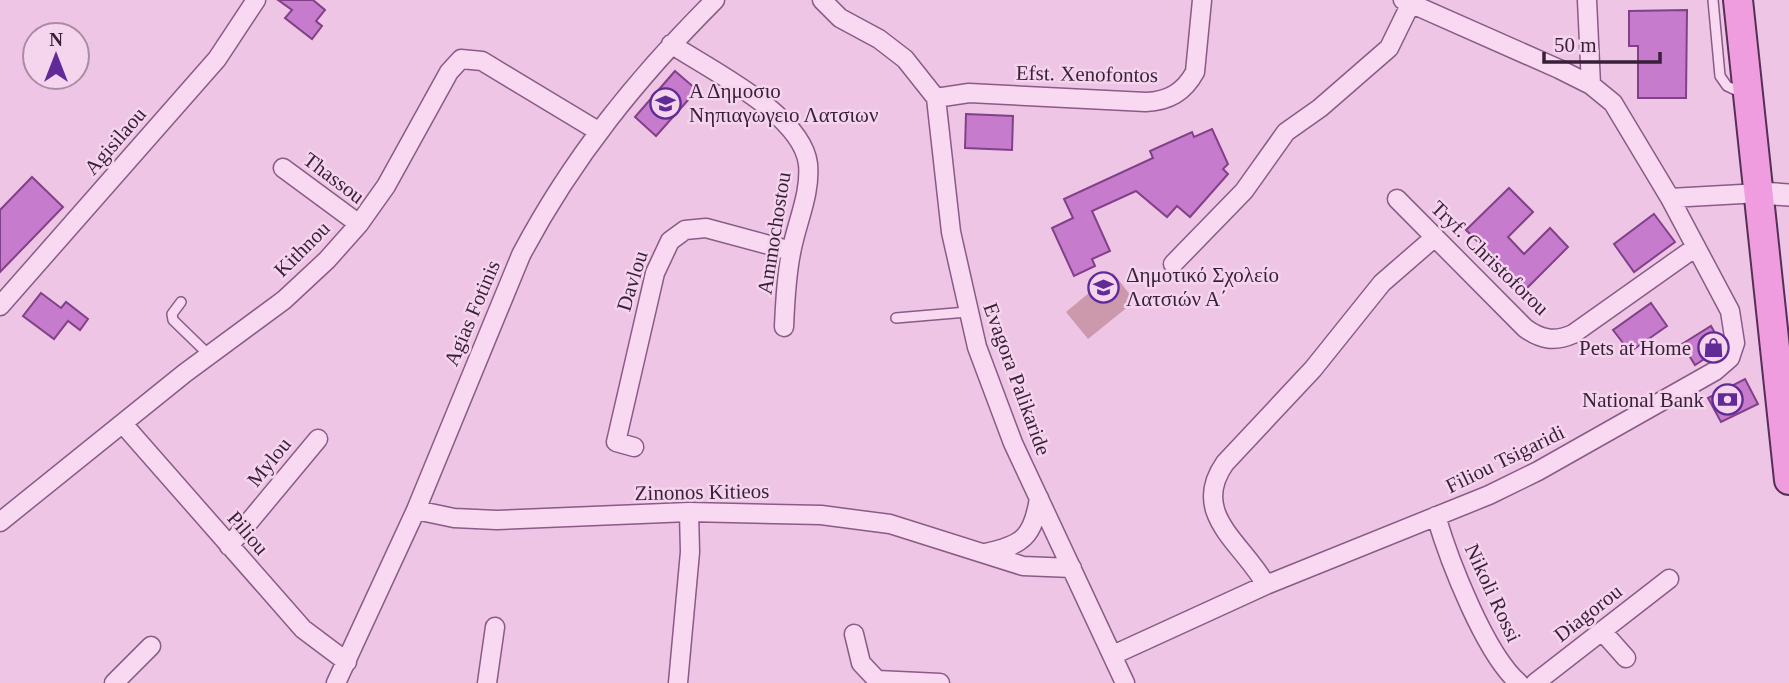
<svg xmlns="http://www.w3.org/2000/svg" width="1789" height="683" viewBox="0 0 1789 683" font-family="Georgia,serif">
<rect width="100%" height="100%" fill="#eec5e5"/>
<!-- green -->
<path fill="#cc99ac" d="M1113 273 1135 301 1088 339 1066 312Z"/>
<!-- building -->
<path fill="#c67bcc" stroke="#814188" stroke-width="2" d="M278 0H313L325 10 316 21 322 26 312 39 285 18 292 10Z
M1687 10 1686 98H1638V46H1629V11Z
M675 71 697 90 656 136 635 117Z
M966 114 1013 116 1012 150 965 148Z
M1212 129 1228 164 1223 169 1228 174 1190 217 1177 206 1167 217 1136 191 1092 211 1110 251 1092 259 1095 266 1074 276 1052 228 1073 218 1064 199 1153 158 1150 151 1192 132 1194 137Z
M32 177 63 207 0 272V210Z
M1509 188 1533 212 1508 237 1524 254 1550 228 1568 247 1526 289 1466 230Z
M1654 214 1675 242 1634 272 1614 244Z
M41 293 61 308 66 302 88 319 80 330 68 321 54 339 23 316Z
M1651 303 1667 326 1630 352 1613 330Z
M1711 326 1719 340 1718 350 1695 365 1682 344Z
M1745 379 1758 404 1721 422 1708 398Z"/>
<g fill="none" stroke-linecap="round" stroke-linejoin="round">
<defs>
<path id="service" d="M1713 0 1720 76 1727 86 1742 93
M181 302 172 314 173 320 209 355
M896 318 967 312"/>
<path id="minor" d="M822 0 840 18 879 39 905 59 936 98 951 232 977 347 1013 443 1125 683
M1587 0 1591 85
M671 44C710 70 802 114 808 164 811 194 796 224 791 253 786 278 785 303 784 327
M936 98 969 93 1146 102C1169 101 1184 92 1195 72L1202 0
M283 168 359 224
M1670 198 1760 193
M1397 199 1525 328C1541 340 1555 342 1573 334L1696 247
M1173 264 1244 191 1286 132 1320 108 1389 48 1411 3
M0 306 217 59 256 0
M123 424 303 629 347 662
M634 447 616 442 655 273 670 241 685 230 706 228 791 251
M416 510 454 518 497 520 689 512 821 515 890 524 1023 566 1072 568
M1436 516C1449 560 1485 654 1519 683
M0 522 185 373 284 300 327 260 359 224 386 186 449 72 461 59 482 61 598 131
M229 546 318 439
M985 553C1023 545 1033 537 1039 498
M1266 585C1243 543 1189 514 1225 463L1313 369 1382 283 1435 237
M1602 631 1626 658
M854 634 861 663 877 680 940 683
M1113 655 1266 585 1489 495 1538 471 1715 371 1730 358 1735 343 1730 311 1670 198 1613 103 1591 85 1559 69 1403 0
M114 683 151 646
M336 683 416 510 521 255C572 158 638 77 715 0
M487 683 495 627
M678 683 690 552 689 512
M1535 683 1669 579"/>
<path id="tertiary" d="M1760 193 1789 195"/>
<path id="primary" d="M1738 0 1789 480"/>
</defs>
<!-- service casing -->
<use href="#service" stroke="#895b87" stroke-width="12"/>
<!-- minor casing -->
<use href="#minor" stroke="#895b87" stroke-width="21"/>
<!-- tertiary casing -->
<use href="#tertiary" stroke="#895b87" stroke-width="24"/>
<!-- primary casing -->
<use href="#primary" stroke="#562f56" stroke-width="32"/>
<!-- service -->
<use href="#service" stroke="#f9d8f2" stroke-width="9"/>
<!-- minor -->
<use href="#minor" stroke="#f9d8f2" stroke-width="18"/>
<!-- tertiary -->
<use href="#tertiary" stroke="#f9d8f2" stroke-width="21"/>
<!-- primary -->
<use href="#primary" stroke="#f09de0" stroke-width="28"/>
</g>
<!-- icons -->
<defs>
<symbol id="school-ring" viewBox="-11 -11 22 22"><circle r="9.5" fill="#f5d4ee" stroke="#612b97" stroke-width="1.5"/><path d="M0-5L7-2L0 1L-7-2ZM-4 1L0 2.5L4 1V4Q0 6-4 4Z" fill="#612b97"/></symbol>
<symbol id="shop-ring" viewBox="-11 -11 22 22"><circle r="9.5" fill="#f5d4ee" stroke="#612b97" stroke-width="1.5"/><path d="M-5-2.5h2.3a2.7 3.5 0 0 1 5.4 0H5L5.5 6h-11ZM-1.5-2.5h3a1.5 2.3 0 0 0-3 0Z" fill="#612b97"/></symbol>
<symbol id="bank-ring" viewBox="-11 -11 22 22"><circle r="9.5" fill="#f5d4ee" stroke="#612b97" stroke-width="1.5"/><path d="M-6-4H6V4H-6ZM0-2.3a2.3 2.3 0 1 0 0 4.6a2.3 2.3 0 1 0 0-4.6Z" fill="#612b97"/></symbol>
</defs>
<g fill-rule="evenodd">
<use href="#school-ring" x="648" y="86" width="35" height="35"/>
<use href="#school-ring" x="1086" y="270" width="35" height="35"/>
<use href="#shop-ring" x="1696" y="330" width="35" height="35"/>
<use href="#bank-ring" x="1710" y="382" width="35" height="35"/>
</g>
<g text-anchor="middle" stroke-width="5" stroke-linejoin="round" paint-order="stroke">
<!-- street labels -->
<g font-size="21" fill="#391f39" stroke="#f5d4ee">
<text transform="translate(1087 74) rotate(1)" y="7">Efst. Xenofontos</text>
<text transform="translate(115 141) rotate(-49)" y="7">Agisilaou</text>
<text transform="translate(334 178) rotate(37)" y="7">Thassou</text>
<text transform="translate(774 233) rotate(-81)" y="7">Ammochostou</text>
<text transform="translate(302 249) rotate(-45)" y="7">Kithnou</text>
<text transform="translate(1490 258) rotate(44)" y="7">Tryf. Christoforou</text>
<text transform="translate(632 281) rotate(-73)" y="7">Davlou</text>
<text transform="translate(472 313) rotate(-67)" y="7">Agias Fotinis</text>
<text transform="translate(1017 379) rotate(70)" y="7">Evagora Palikaride</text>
<text transform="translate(1505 459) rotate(-26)" y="7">Filiou Tsigaridi</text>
<text transform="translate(269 462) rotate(-51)" y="7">Mylou</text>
<text transform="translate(702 492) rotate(-1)" y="7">Zinonos Kitieos</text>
<text transform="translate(248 533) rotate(49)" y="7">Piliou</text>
<text transform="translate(1493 593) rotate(65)" y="7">Nikoli Rossi</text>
<text transform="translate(1588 613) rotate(-38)" y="7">Diagorou</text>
</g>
<!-- poi labels -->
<g font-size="21" fill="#391f39" stroke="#f5d4ee" text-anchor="start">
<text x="689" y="98">Α Δημοσιο<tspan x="689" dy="24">Νηπιαγωγειο Λατσιων</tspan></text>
<text x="1126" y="282">Δημοτικό Σχολείο<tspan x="1126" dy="24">Λατσιών Α΄</tspan></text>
<text x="1691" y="355" text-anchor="end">Pets at Home</text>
<text x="1704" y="407" text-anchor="end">National Bank</text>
</g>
</g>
<!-- north arrow -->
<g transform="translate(56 56)"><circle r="33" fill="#f5d4ee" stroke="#aa8ca6" stroke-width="2"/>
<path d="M0-5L12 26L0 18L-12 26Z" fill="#612b97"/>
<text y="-10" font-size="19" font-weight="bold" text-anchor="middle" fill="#391f39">N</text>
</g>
<!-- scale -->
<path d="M1544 52v10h116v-10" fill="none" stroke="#391f39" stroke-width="3.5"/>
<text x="1554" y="52" font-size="21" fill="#391f39" stroke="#f5d4ee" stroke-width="5" paint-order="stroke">50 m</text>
</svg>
